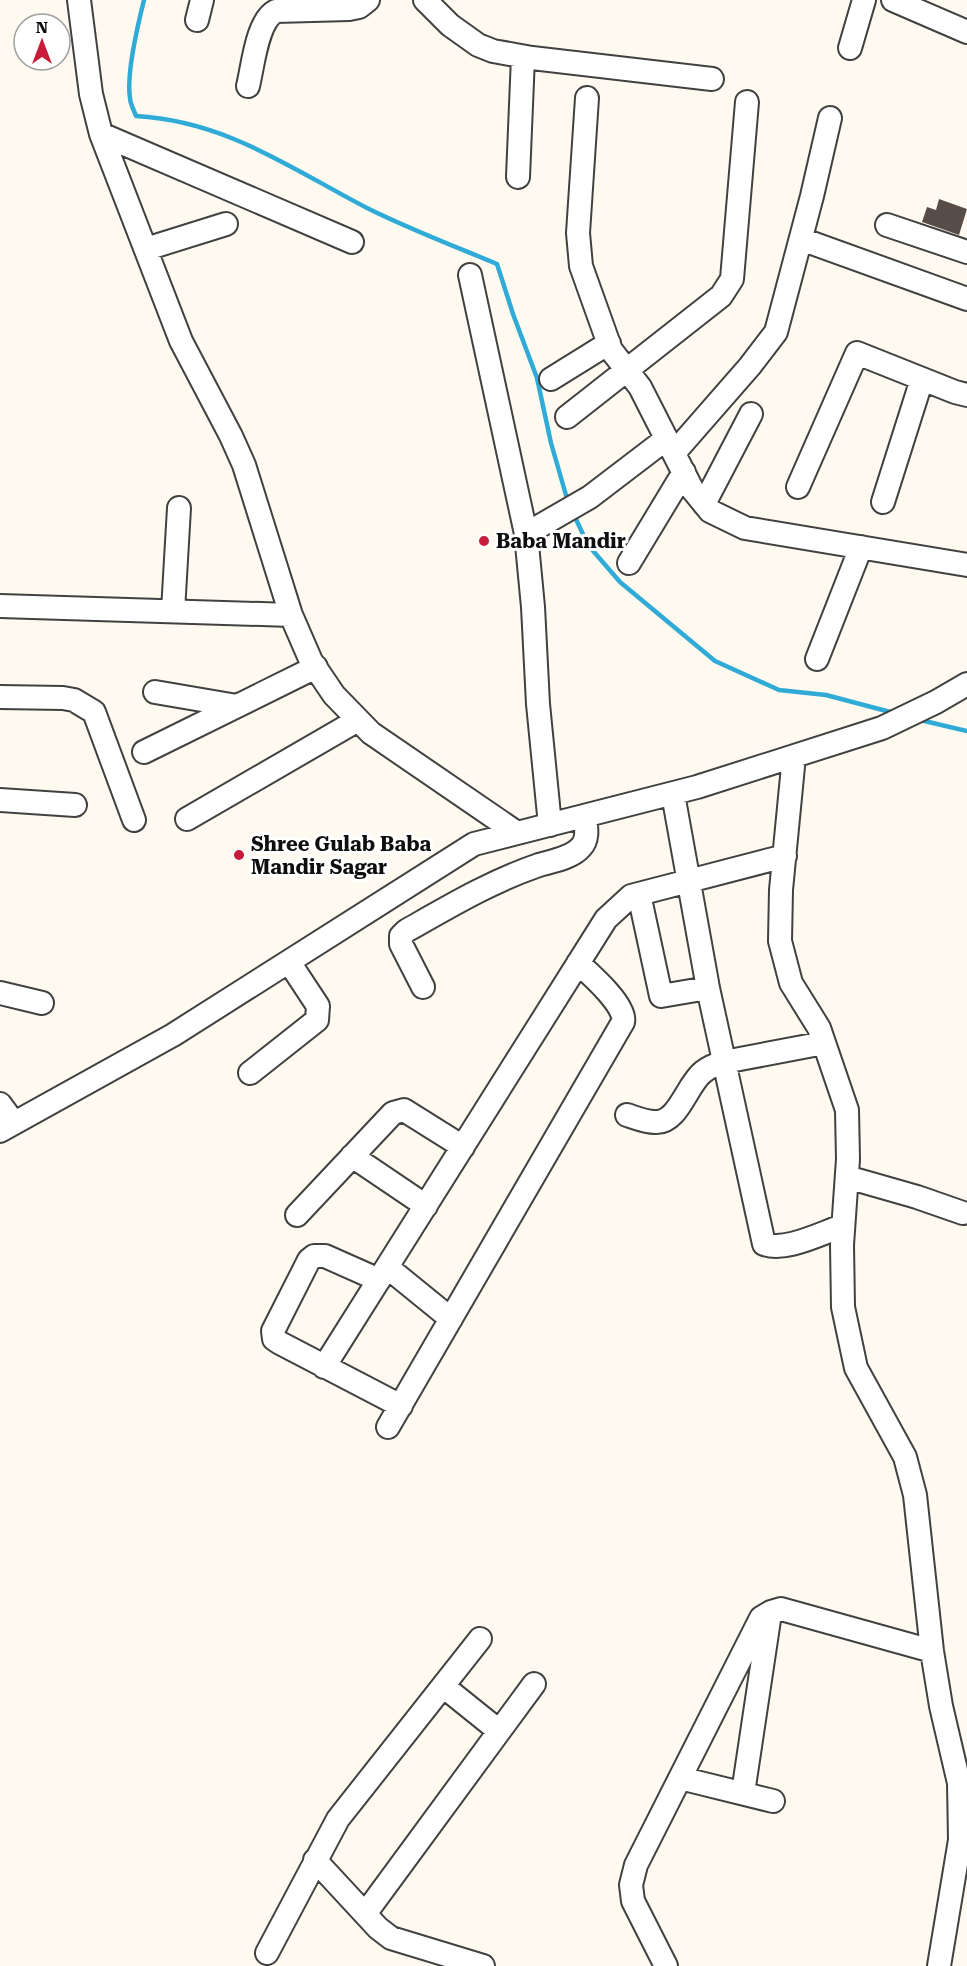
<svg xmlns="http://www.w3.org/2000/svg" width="967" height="1966" viewBox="0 0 967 1966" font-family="'Roboto Serif',serif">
<rect width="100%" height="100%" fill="#fffaef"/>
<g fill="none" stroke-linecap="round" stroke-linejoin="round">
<!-- stream -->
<path stroke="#30abd8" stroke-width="4.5" d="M144 0C138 24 126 74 130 98 130 104 134 110 136 116 226 121 290 168 367 208 409 229 454 246 497 264L513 314 537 378 551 443 568 502
M574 515 588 545 620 582 715 661 779 690 826 695 894 713
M920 720 967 731"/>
</g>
<!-- building -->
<path fill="#584d49" d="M939 199 967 209 959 235 922 222 927 207 936 210Z"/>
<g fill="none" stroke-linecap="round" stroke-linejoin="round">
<defs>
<path id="minor" d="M79 0 91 94 101 134 181 341 231 436 244 465 291 615 311 661 334 695 371 733 517 833
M425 0 450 25 478 45 493 51 532 58 712 79
M893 0 967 32
M197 20 202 0
M850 48 864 0
M248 86C253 66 257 20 276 11L349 9 359 7 368 0
M587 98 578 233 581 266 611 350 640 387 692 489 710 511 745 528 967 565
M101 134 352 242
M518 177 523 57
M887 225 967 252
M801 239 967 299
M146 249 226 224
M470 275 526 534 533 607 538 704 550 825
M551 379 609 343
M567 417 721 296 732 279 747 102
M674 453 750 366 776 332 812 196 830 118
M798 487 857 353 955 392 967 395
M883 502 922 379
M704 504 751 414
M526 534 590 497 666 439
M629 563 684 472
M0 606 291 615
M173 611 179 508
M817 659 861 547
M155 692 237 706
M0 697 63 698 74 700 94 712 134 820
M144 752 316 667
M794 756 781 890 780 941 791 983 819 1028 847 1110 848 1159 842 1245 843 1307 856 1368 905 1457 915 1495 932 1651 941 1706 959 1783 960 1840 939 1966
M673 794 708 988
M0 800 75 805
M187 819 358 720
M639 894 661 996 708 988 764 1244C786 1252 821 1233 843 1226
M423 987 401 944V936L406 931C450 906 492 881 539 865 552 861 572 858 581 847 589 839 586 826 585 816
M0 993 42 1003
M250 1073 317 1020 318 1006 289 962
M0 1104 14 1123
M627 1115C636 1118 646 1122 655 1122 678 1124 687 1084 703 1072 709 1067 717 1064 724 1062L824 1043
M0 1131 173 1035 474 844 697 787 882 728 936 702 967 684
M352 1156 426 1206
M847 1177 917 1197 963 1213
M297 1215 393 1113 404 1110 463 1147
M387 1267 451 1319
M379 1280 325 1256H314L309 1260 273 1331 274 1339 280 1343 401 1406
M324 1367 606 919 631 896 785 856
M388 1427 623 1022C627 1006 590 974 578 963
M443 1686 499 1731
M680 1778 773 1801
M743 1793 770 1613
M315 1860 378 1928 391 1938 483 1966
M365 1914 534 1684
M267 1953 338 1819 480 1639
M666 1966 633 1901 631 1885 636 1865 761 1618 771 1612 781 1609 932 1651"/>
</defs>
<!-- minor casing -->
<use href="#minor" stroke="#414141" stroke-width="26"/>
<!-- minor -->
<use href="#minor" stroke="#fff" stroke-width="22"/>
</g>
<!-- markers -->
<g fill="#c91b3a" stroke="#fff" stroke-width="2">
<circle cx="484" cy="541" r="6"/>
<circle cx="239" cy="855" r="6"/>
</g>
<g text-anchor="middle" stroke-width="6" stroke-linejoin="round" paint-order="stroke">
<!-- poi labels -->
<g font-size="20" font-weight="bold" fill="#0e0e0e" stroke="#fff" text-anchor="start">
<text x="496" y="548">Baba Mandir</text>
<text x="251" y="851">Shree Gulab Baba<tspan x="251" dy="23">Mandir Sagar</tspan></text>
</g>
</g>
<!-- north arrow -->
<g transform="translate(42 42)"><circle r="28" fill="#ffffff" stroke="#9f9f9f" stroke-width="1.5"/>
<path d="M0-4.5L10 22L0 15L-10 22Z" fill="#c91b3a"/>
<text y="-9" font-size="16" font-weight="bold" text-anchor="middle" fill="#0e0e0e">N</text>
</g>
</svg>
